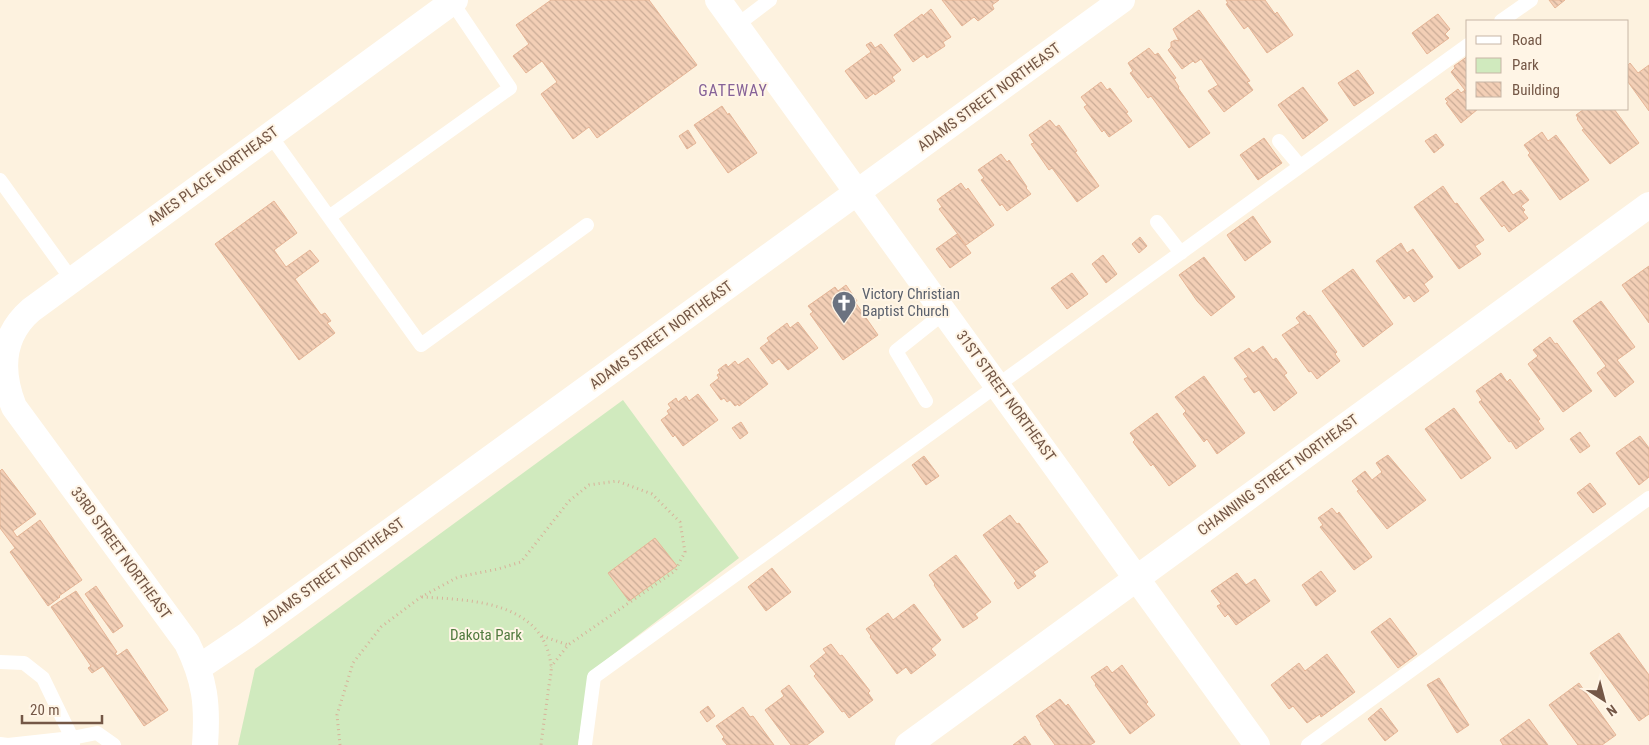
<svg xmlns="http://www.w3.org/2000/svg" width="1649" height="745" viewBox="0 0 1649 745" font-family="'Roboto Condensed',sans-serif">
<defs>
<pattern id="building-back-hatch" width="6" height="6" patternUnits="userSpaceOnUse" patternTransform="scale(1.25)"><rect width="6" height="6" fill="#f3cfb6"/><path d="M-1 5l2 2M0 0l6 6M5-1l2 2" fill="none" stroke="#c9ab96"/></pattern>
</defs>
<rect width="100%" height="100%" fill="#fdf2df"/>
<!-- green -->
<path fill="#d0eabe" d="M623 400 739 558 589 673 578 745H238L255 669Z"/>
<!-- building -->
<path fill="url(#building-back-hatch)" stroke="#e6b596" d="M551 0H649L697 65 597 138 589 127 573 139 541 94 557 82 542 61 526 73 513 56 529 44 516 25Z
M942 0H999L992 5 994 9 978 21 974 17 962 26Z
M1226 0H1265L1275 14 1277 12 1293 35 1267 53 1248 26 1244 29 1226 4 1228 3Z
M1549 0H1565L1555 8Z
M931 9 951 37 943 42 945 46 927 58 924 54 913 62 894 35 922 14 923 16Z
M1199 10 1250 81 1247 82 1253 90 1224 112 1208 91 1218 85 1201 59 1195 63 1193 61 1182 69 1168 50 1171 47V42L1175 40 1179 41 1173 29Z
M1438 14 1450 29 1445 34 1449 38 1427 54 1412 33Z
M871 42 875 48 881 44 901 70 892 77 895 81 875 95 874 93 866 99 845 71 871 52 866 45Z
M1149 48 1155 55 1158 53 1176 78 1174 79 1179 87 1178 88 1210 133 1189 148 1151 96 1148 98 1130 73 1133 71 1128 63Z
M1468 56V94L1451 72 1455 68 1454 66Z
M1630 63 1638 73 1649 65V111L1628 82V65Z
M1358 70 1374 93 1354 106 1338 83Z
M1101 82 1107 90 1110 88 1128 112 1126 113 1132 121 1109 137 1104 130 1102 132 1084 107 1087 105 1081 97Z
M1303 87 1328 120 1303 139 1278 105Z
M1458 89 1461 93 1465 90 1468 94V109H1478L1461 123 1446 103 1448 102 1445 99Z
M722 106 728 115 729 113 757 153 728 173 694 125Z
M1584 109H1614L1639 143 1610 164 1582 130 1584 129 1577 119 1578 118 1576 115Z
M1050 120 1056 127 1059 125 1077 151 1075 152 1099 186 1077 202 1052 168 1049 170 1031 144 1034 143 1029 135Z
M688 130 696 143 687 149 679 136Z
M1542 132 1548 141 1556 135 1589 180 1560 200 1531 159 1528 155 1530 153 1524 145Z
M1436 134 1444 145 1434 153 1425 141Z
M1264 138 1282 163 1258 180 1240 155Z
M1001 154 1007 162 1009 160 1027 187 1026 188 1031 194 1007 211 1002 204 1000 206 981 180 984 178 978 170Z
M1503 181 1513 195 1521 190 1529 200 1521 206 1525 210 1523 212 1528 218 1509 232 1504 225 1502 227 1480 198Z
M961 183 966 190 968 188 994 225 966 245 939 209 942 207 937 200Z
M1443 186 1455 204 1457 203 1484 240 1475 246 1481 254 1459 269 1414 207Z
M274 201 297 233 274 250 286 267 310 250 319 261 295 279 321 315 325 313 331 321 327 323 335 333 299 360 215 244Z
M1253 216 1271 242 1245 261 1227 235Z
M957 234 971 253 950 268 936 249Z
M1140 237 1147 246 1139 253 1132 244Z
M1401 243 1407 253 1413 249 1433 277 1424 284 1429 291 1414 302 1409 295 1404 299 1376 261Z
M1103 255 1117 274 1106 283 1092 264Z
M1204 257 1235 297 1211 316 1197 301 1179 275Z
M1649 266V323L1622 285Z
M1353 269 1393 324 1363 347 1322 291Z
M1072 273 1088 294 1067 309 1051 288Z
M846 285 857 301 855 302 878 335 843 360 810 314 813 312 808 306 835 287 838 291Z
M1601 301 1635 347 1617 360 1634 382 1615 397 1597 373 1606 366 1573 321Z
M1304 311 1308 316 1310 315 1337 352 1335 354 1340 361 1317 379 1311 371 1309 372 1282 335 1300 323 1296 318Z
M798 322 818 348 788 370 779 359 772 364 760 348 769 341 767 338 787 323 790 328Z
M1550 337 1555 344 1557 343 1592 391 1563 412 1528 364 1538 356 1533 350Z
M1263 346 1273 360 1276 358 1287 373 1284 375 1297 393 1274 411 1259 390 1254 393 1244 379 1248 377 1234 358 1249 348 1253 353Z
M748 358 768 384 739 406 738 404 735 406 730 400 727 402 724 398 721 400 710 385 719 378 717 375 720 373 718 370 726 364 728 367 735 361 738 365Z
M1501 373 1507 382 1510 379 1540 419 1538 421 1544 429 1516 449 1511 441 1509 442 1479 402 1482 400 1476 391Z
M1204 376 1245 433 1217 454 1207 439 1204 442 1183 414 1186 411 1175 397Z
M698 394 718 420 683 446 675 435 673 437 661 420 669 414 667 411 671 408 668 404 676 398 678 402 686 396 689 401Z
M1454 408 1491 458 1461 479 1425 429Z
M1157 413 1196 466 1169 486 1153 464 1151 466 1133 442 1135 440 1130 433Z
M741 422 748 433 740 439 732 428Z
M1580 432 1590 446 1580 453 1570 439Z
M1640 436 1649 448V477L1639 485 1616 453Z
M1388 455 1426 500 1387 529 1357 491 1359 490 1352 481 1365 471 1372 480 1382 472 1376 463Z
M924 456 939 476 926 485 912 465Z
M2 469 36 514 13 531 17 537 40 520 82 580 59 596 60 597 48 606 10 552 15 548 0 528V471Z
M1590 483 1606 504 1593 513 1577 493Z
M1332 508 1337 514 1339 512 1372 557 1354 570 1320 527 1323 525 1318 518Z
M1010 515 1017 524 1019 523 1048 562 1033 572 1036 576 1018 589 1014 583 1016 581 983 535Z
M655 538 677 566 629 601 608 573Z
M956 555 991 602 975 614 978 618 963 628 934 585 935 584 929 575Z
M772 568 791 592 766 611 748 587Z
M1321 571 1336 591 1316 606 1302 585Z
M1237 573 1246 585 1255 579 1270 601 1236 625 1228 614 1225 617 1217 606 1221 604 1211 591Z
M96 586 123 626 113 633 85 594Z
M76 591 117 652 115 653 117 656 127 649 168 710 144 726 103 666 92 673 88 668 91 666 51 607Z
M914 604 941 640 931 649 936 655 911 674 906 667 897 674 870 637 871 636 866 629 888 613 893 620Z
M1390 618 1417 654 1398 668 1371 632Z
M1619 633 1649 675V714L1639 721 1590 653Z
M831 644 840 656 842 655 870 691 868 693 873 700 849 718 844 711 842 712 814 676 816 674 810 666 826 653 823 649Z
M1327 654 1355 692 1321 717 1320 714 1307 723 1293 706 1289 709 1271 685 1299 663 1305 671Z
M1122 665 1148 702 1146 704 1155 715 1130 734 1095 685 1096 684 1091 677 1107 666 1112 673Z
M1439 678 1469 725 1457 733 1427 685Z
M1579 683 1616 735 1602 745H1578L1549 705Z
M789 685 824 732 807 745H791L765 710 784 696 781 691Z
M1060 699 1066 706 1068 704 1095 742 1090 745H1055L1040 724H1041L1036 716Z
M708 706 715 716 707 722 700 712Z
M743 707 750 717 753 716 774 745H727L722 739 724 737 716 726Z
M1381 708 1398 731 1385 741 1368 719Z
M1529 719 1548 745H1503L1500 740Z
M1025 736 1031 745H1013Z"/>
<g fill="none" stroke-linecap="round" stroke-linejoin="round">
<!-- path -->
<path stroke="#d7b29a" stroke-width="3" stroke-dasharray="1 4" stroke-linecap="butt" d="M422 597C471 600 543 601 551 665 552 673 549 683 548 692 546 709 543 727 541 745
M542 636 568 645
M340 745 337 715 353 663 381 627 421 597 458 577 498 569 521 562 569 501 589 485 617 481 652 494 680 522 685 552 675 571 568 645 551 667"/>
<!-- service -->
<path stroke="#fff" stroke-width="14" d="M1501 21 1531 0
M737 25 770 0
M270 135 329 217 510 88 452 2
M1279 141 1300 166
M0 180 72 280
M329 217 421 345 587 225
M1157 222 1181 253
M926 401 896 351 945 312
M0 662 24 663 43 678 72 738 8 745 0 744
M73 745 72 738 97 733 114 745
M585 745 594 677 1468 45
M1308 745 1649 498"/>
<!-- minor -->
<path stroke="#fff" stroke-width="26" d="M718 0 1257 745
M198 668 247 635 1122 0
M205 745C208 704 205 680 187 643L14 407C0 372 0 337 31 310L455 0
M908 745 1649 205"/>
</g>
<!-- icons -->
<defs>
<symbol id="church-pin" viewBox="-11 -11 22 30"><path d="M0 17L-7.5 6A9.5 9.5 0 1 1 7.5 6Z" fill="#6b7280" stroke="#fff5e6"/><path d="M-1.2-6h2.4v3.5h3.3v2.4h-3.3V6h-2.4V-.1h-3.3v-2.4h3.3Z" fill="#fff"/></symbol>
</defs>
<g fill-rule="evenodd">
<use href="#church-pin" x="830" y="289" width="28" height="38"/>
</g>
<g text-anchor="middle" stroke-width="4" stroke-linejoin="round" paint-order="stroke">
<!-- street labels -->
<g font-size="15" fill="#745746" stroke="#fff5e6">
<text transform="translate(989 97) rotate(-36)" y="5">ADAMS STREET NORTHEAST</text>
<text transform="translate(213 176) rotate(-36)" y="5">AMES PLACE NORTHEAST</text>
<text transform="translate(661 335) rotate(-36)" y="5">ADAMS STREET NORTHEAST</text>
<text transform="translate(1006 396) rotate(54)" y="5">31ST STREET NORTHEAST</text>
<text transform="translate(1278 475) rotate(-36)" y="5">CHANNING STREET NORTHEAST</text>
<text transform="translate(121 553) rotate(54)" y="5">33RD STREET NORTHEAST</text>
<text transform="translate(333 572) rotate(-36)" y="5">ADAMS STREET NORTHEAST</text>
</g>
<!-- worship labels -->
<g font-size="15" fill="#5b616d" stroke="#fff5e6" text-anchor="start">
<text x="862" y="299">Victory Christian<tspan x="862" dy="17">Baptist Church</tspan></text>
</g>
<!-- park labels -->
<g font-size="15" fill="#507a3e" stroke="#fff5e6">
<text x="486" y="640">Dakota Park</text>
</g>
<!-- neighbourhood labels -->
<g font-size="16" letter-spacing="1" fill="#866298" stroke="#fff5e6">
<text x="733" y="96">GATEWAY</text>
</g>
</g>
<!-- legend -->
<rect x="1466" y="20" width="162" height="90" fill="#fff5e6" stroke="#c7b6a6"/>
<rect x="1476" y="36" width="25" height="8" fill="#ffffff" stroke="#c7b6a6"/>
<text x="1512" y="45" font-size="15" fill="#745746">Road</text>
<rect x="1476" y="58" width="25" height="15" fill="#d0eabe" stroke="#c7b6a6"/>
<text x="1512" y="70" font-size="15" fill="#745746">Park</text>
<rect x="1476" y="82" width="25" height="15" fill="url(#building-back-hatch)" stroke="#c7b6a6"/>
<text x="1512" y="95" font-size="15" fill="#745746">Building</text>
<!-- north arrow -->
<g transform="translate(1604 700) rotate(144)" stroke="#fff5e6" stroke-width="4" paint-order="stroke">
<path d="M0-4L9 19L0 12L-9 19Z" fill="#745746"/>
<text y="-8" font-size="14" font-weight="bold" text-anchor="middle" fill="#745746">N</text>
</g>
<!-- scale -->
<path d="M22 715v8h80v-8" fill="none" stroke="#745746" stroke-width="2.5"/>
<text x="30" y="715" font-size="15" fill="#745746" stroke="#fff5e6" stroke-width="4" paint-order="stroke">20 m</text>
</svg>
